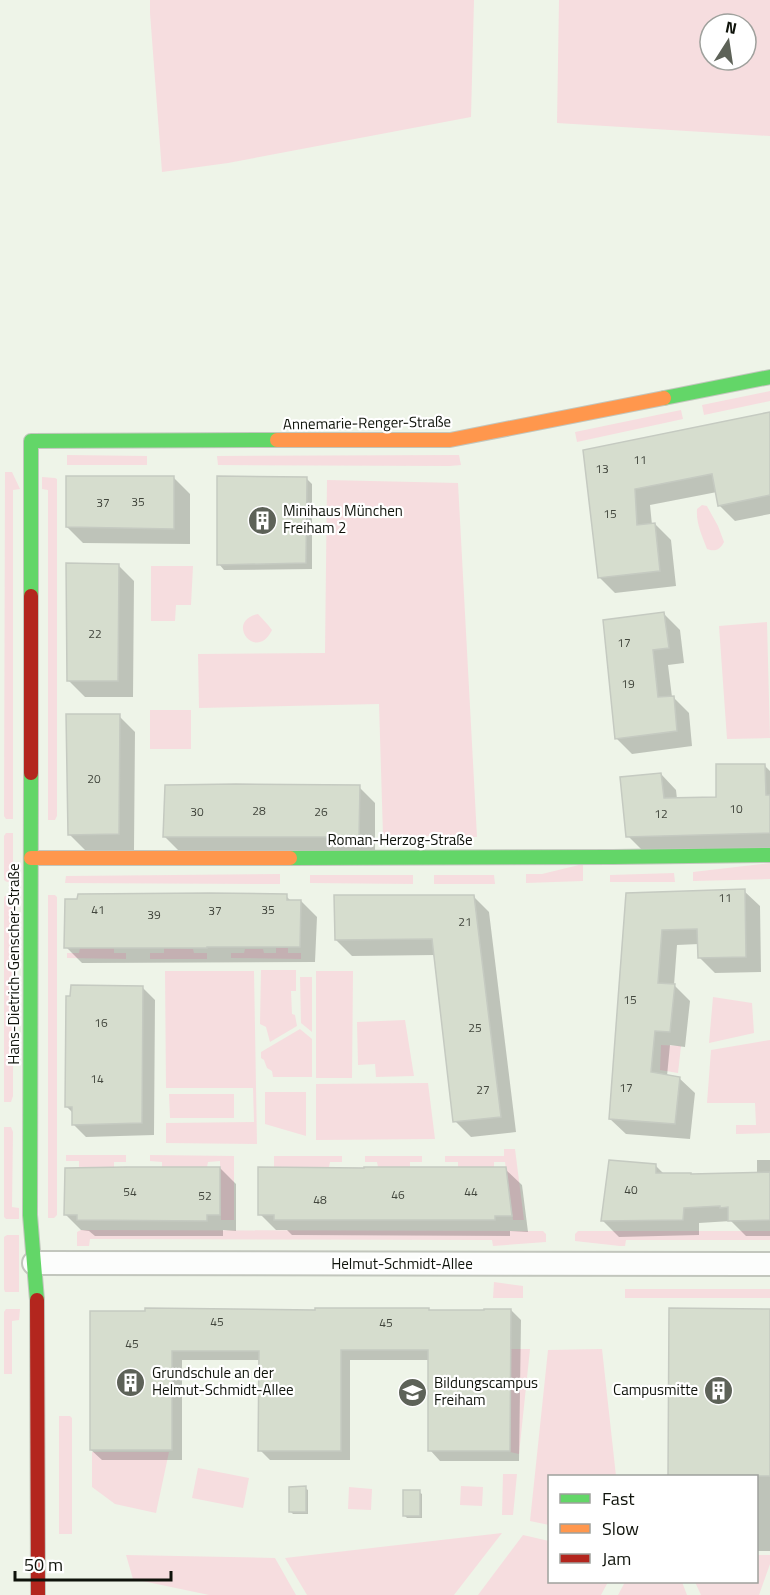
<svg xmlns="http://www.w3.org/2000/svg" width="770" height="1595" viewBox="0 0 770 1595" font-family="'Titillium Web',sans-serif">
<rect width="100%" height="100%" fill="#eef4e8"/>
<!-- green -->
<path fill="#f6dddf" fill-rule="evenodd" d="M150 0H474L471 117 228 163 162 172 150 13Z
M559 0H770V136L557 123ZM710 24H746V60H710Z
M770 391V401L704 415 702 405Z
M681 410 683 419 577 442 575 432Z
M67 455 147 456V465H67Z
M459 455 461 465 450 466 218 465 217 456Z
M5 472H12L20 489 13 490V819H6L4 816Z
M42 477 55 478 57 479V816L55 820H48V490L42 489Z
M327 480 458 483 477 837 383 835 379 704 199 708 198 654 325 653Z
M702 505 707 506 708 508 718 526 724 542C720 550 715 552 707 549 702 535 696 524 697 509Z
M151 566H193L191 605H176L175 621H151Z
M258 614 268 625 272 630C256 663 224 621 258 614Z
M767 622 770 738 727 739 719 626Z
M150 710H191V749H150Z
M6 833H13V881L7 882 4 880V836Z
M770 863V879L693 881V872Z
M583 864V881L526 883V874H542Z
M674 873 675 882H610V875Z
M280 874V884L65 883 66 876Z
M310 875H413V884L310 883Z
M434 875H494L495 884H434Z
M13 895V1096L11 1102H4V897L5 896Z
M48 895H55L57 897V1215L54 1218H48Z
M80 948H114V953H126V959L67 958V953H79Z
M164 948 193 949 194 953H207V959H150V953H164Z
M276 948H288V953H301V959L231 958V953H244L245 949H263L264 953H276Z
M261 970H296V991H291L292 1014 295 1015 297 1026 270 1042 266 1027 260 1024Z
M165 971H254L257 1144 166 1143V1123L254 1122 253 1088H166Z
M316 971H353L352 1078H316Z
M300 977H312V1032L301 1023Z
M713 997 752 1003 754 1033 709 1043Z
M405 1020 414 1076 376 1077 375 1064 358 1065 357 1022Z
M300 1029 312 1039V1077H273L272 1071 267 1068 264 1060 261 1058V1052Z
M770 1040V1133L736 1134V1125H756L755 1103H707L711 1050Z
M661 1045 681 1046 678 1073 660 1070Z
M428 1083 435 1139 316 1140V1084Z
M265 1092H306V1136L265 1124Z
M169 1094H234V1118H170Z
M4 1127H11L13 1132 12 1207 19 1208V1219H6L4 1217Z
M504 1149H515L524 1220H513L505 1162H494V1167H458V1162H445V1156H504Z
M66 1155H126V1162H114V1167H79V1161H66Z
M150 1155 234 1156V1220H221L220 1161 208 1162 207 1167H162V1162L150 1161Z
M274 1156H342V1162H330L329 1167H274Z
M365 1156H422V1162H410V1167H378L377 1162H365Z
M81 1230 543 1231 546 1234V1242L493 1246 492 1240 90 1239 89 1246H77V1232Z
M578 1231H770V1240H626L625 1246H620L575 1241V1234Z
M7 1235H19V1292H5L4 1289V1237Z
M494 1282 523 1286V1298H493Z
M625 1289H770V1298H625Z
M6 1309H20L19 1320 12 1321V1374H4V1312Z
M510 1349H530L519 1454 510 1452Z
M602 1349 616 1476H550L549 1525 530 1521 548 1350Z
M59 1416H70L72 1418V1534H59Z
M92 1452H169L156 1513 115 1504 92 1487Z
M198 1468 249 1478 243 1508 192 1498Z
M503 1474H517L513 1515H502Z
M461 1486 483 1487 482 1506 460 1505Z
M349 1487 372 1489 371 1510 348 1509Z
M502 1533 454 1595H307L285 1558Z
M523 1535 549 1541 550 1582H608L601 1595H478Z
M126 1555 275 1558 296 1595H209L133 1579Z
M757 1555H770V1564L759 1595H701L695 1582H756Z
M625 1582H682L687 1595H618Z"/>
<!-- shadow -->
<path fill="#0003" d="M770 413V514L735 521 719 505 717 492 650 505 652 525 655 524 671 540 676 586 615 593 599 577 585 451Z
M174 478 190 494V544L83 543 67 527Z
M306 478 312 484V569L224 570 219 564Z
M118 565 134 581 133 697H85L69 681Z
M664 614 680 630 684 663 668 665 672 697H673L689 713 692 746 632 754 616 738Z
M119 716 135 732 134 850H85L69 834Z
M764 765 770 771V849L644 852 628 836 661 774 676 790 677 799 717 798Z
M359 787 375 803V853H181L165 837Z
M744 891 760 906 761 972 715 973 700 958 699 944 677 945 674 985 690 1001 685 1047 670 1045 667 1076 679 1078 695 1093 690 1139 626 1134 610 1119 628 894Z
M286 896 292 902 301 901 317 917 315 962 82 963 66 947Z
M473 896 489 912 516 1132 471 1137 455 1121 435 955 352 956 336 940Z
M143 988 155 1000 154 1135 86 1137 73 1124V1113L66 1106Z
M757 1160H770V1236H746L731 1221 699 1223V1235L619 1237 603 1221 655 1165 665 1175 757 1174Z
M220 1168 236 1184V1231L223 1230V1236H95L89 1231 81 1230 65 1214Z
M505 1169 522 1185 528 1232 510 1231V1236L292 1235 287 1230H276L260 1214Z
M511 1310 521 1320 519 1461H440L430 1450V1360H350V1460H270L260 1450V1360H182V1460H102L91 1450V1312Z
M670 1310H770V1551H756V1476H670Z
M305 1488 308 1490V1514H293L291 1512Z
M419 1492 422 1494V1518H407L405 1516Z"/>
<!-- building -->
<path fill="#d6ddce" stroke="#c5cac1" stroke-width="1.5" d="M770 412V495L718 506 712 474 635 489 637 525 655 523 660 571 598 578 583 450Z
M66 476H174V529L66 527Z
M217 476 307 477 306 563 217 565Z
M66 563 119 564 118 681H67Z
M664 612 669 648 653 650 658 697 674 696 677 731 615 739 603 620Z
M66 714H120L119 834 68 835Z
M716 764H765L766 795H770V833L626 837 620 777 661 773 664 798 716 797Z
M236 784 360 785 359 837H163L165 785Z
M745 889 746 957 698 958 697 929 662 930 658 983 675 984 670 1032 655 1031 651 1072 680 1077 675 1124 609 1119 626 893Z
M209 893 287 894V900H301L300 947H207V948H64L65 899H77L78 894Z
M334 895H474L501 1117 453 1122 432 939 335 940Z
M71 985 143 986 142 1123 72 1125V1107H65L66 996H70Z
M609 1160 656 1164V1173H691V1174L770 1172V1220L728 1221V1207L720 1208V1206L684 1208 683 1220 601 1221Z
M127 1167H220V1215H207V1221L77 1220V1215H64L65 1168Z
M258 1167 364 1168V1167H506L512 1216H495V1220H274V1215H258Z
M145 1308 315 1310V1308H429V1310H484V1309H511L510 1451H428V1350H341V1451H258L259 1351H172V1450H90V1311H145Z
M669 1308 770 1309V1476H668Z
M306 1486V1512H289V1487Z
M403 1490H420V1516H403Z"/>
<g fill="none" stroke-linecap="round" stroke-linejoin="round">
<defs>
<path id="street" d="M34 1263 770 1264"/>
<path id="fast" d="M664 398 770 377
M31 596V441L277 440
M31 773 30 1215 37 1300
M290 858 613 857 770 855"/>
<path id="slow" d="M277 440H450L664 398
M31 858H290"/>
<path id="jam" d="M31 773V596
M37 1300 38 1595"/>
</defs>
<!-- street casing -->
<use href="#street" stroke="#c2c6bd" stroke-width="26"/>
<!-- fast casing -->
<use href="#fast" stroke="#c2c6bd" stroke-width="16"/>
<!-- slow casing -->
<use href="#slow" stroke="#c2c6bd" stroke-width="16"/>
<!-- jam casing -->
<use href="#jam" stroke="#c2c6bd" stroke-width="16"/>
<!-- street -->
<use href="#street" stroke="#fcfdfc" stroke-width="22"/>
<!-- fast -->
<use href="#fast" stroke="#63d668" stroke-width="14"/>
<!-- slow -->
<use href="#slow" stroke="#ff974d" stroke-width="14"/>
<!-- jam -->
<use href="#jam" stroke="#b3261e" stroke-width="14"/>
</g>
<!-- icons -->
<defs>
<symbol id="building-disc" viewBox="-11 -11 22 22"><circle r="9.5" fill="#5d6258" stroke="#fff"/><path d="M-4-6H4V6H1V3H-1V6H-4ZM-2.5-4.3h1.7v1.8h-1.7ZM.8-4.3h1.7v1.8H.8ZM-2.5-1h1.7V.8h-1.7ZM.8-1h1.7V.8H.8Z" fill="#fff"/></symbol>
<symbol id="school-disc" viewBox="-11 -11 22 22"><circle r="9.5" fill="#5d6258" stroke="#fff"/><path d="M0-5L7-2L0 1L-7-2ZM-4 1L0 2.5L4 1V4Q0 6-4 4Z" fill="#fff"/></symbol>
</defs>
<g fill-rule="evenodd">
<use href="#building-disc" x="246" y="504" width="33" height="33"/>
<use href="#building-disc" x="114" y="1366" width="33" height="33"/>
<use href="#building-disc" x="702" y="1374" width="33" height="33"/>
<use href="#school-disc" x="396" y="1376" width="33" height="33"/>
</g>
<g text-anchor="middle" stroke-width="4.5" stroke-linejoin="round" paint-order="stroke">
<!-- number labels -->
<g font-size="12" fill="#42463d">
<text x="640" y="464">11</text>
<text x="602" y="473">13</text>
<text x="138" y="506">35</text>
<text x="103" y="507">37</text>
<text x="610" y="518">15</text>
<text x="95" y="638">22</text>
<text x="624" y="647">17</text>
<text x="628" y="688">19</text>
<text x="94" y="783">20</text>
<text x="736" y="813">10</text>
<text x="259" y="815">28</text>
<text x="197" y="816">30</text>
<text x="321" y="816">26</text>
<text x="661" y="818">12</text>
<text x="725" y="902">11</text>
<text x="98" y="914">41</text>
<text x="268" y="914">35</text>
<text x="215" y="915">37</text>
<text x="154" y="919">39</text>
<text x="465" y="926">21</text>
<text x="630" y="1004">15</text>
<text x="101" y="1027">16</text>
<text x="475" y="1032">25</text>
<text x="97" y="1083">14</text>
<text x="626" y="1092">17</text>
<text x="483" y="1094">27</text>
<text x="631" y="1194">40</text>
<text x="130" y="1196">54</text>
<text x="471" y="1196">44</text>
<text x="398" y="1199">46</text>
<text x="205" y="1200">52</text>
<text x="320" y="1204">48</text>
<text x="217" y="1326">45</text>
<text x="386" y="1327">45</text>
<text x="132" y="1348">45</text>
</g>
<!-- street labels -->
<g font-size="15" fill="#0f130b" stroke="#fff">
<text transform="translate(367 423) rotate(-1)" y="5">Annemarie-Renger-Straße</text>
<text x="400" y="845">Roman-Herzog-Straße</text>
<text transform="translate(14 964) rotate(-90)" y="5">Hans-Dietrich-Genscher-Straße</text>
<text x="402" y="1269">Helmut-Schmidt-Allee</text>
</g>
<!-- poi labels -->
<g font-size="15" fill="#0f130b" stroke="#fff" text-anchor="start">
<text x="283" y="516">Minihaus München<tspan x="283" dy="17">Freiham 2</tspan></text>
<text x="152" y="1378">Grundschule an der<tspan x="152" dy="17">Helmut-Schmidt-Allee</tspan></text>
<text x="434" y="1388">Bildungscampus<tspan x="434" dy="17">Freiham</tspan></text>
<text x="698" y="1395" text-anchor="end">Campusmitte</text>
</g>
</g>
<!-- legend -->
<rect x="548" y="1475" width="210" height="108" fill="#ffffff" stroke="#9fa19d" stroke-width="1.5"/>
<rect x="560" y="1494" width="30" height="9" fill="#63d668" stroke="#9fa19d" stroke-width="1.5"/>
<text x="602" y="1505" font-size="18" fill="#0f130b">Fast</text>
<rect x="560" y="1524" width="30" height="9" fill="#ff974d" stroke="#9fa19d" stroke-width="1.5"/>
<text x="602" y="1535" font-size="18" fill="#0f130b">Slow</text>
<rect x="560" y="1554" width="30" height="9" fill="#b3261e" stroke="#9fa19d" stroke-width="1.5"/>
<text x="602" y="1565" font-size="18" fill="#0f130b">Jam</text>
<!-- north arrow -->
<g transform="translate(728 42) rotate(12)"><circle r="28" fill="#ffffff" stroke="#9fa19d" stroke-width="1.5"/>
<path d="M0-4.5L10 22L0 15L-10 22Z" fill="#5d6258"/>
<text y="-9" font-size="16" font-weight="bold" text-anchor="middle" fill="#0f130b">N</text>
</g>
<!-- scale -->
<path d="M15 1571v9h156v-9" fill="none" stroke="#0f130b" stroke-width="3"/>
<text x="24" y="1571" font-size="18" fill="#0f130b" stroke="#ffffff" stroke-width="4.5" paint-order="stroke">50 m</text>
</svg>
